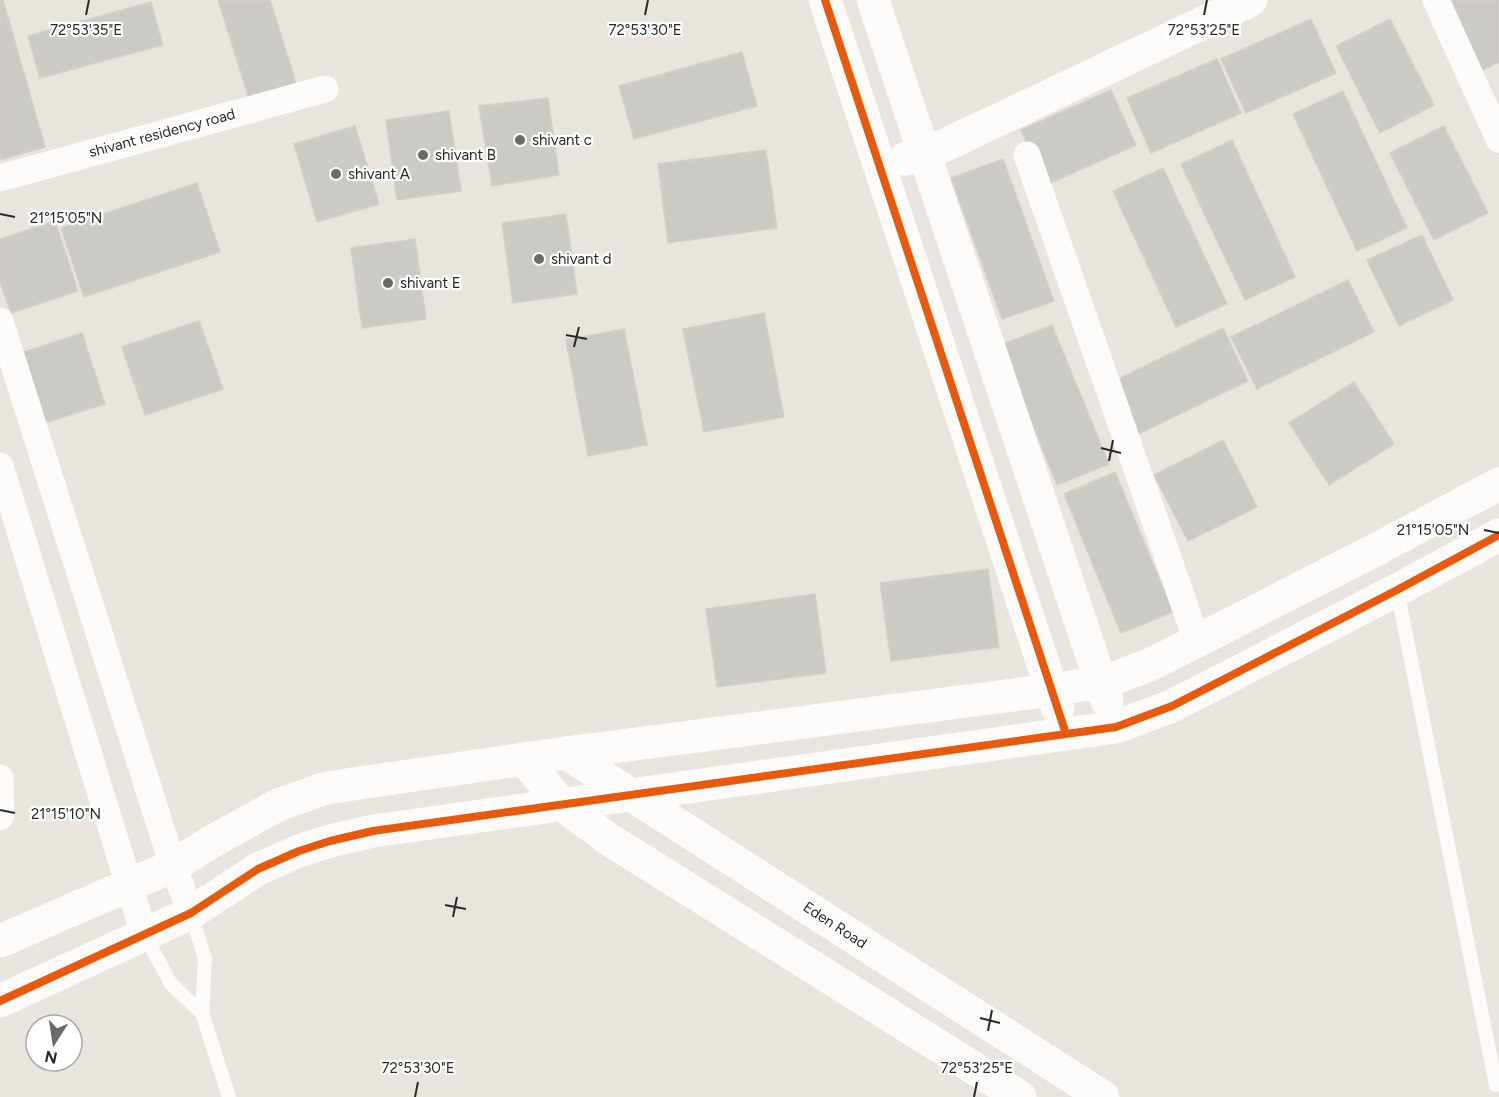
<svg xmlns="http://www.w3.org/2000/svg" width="1499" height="1097" viewBox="0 0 1499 1097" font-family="Figtree,sans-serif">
<rect width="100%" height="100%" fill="#e8e4de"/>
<!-- building -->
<path fill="#cccac5" stroke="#d2d0cb" stroke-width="1.5" d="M0 0H3L45 147 0 160Z
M218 0H270L296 83 249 98Z
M1439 0H1499V62L1476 73Z
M151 2 163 45 40 78 28 36Z
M1311 19 1336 73 1246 113 1221 59Z
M1390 19 1434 105 1380 133 1336 46Z
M742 52 757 106 634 139 619 86Z
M1217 59 1241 113 1151 153 1127 98Z
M1111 90 1136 145 1046 185 1021 130Z
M1343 91 1407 228 1357 251 1293 114Z
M548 98 559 175 492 186 479 106Z
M449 111 461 191 397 200 386 120Z
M355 126 379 204 317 222 294 144Z
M1444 126 1488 213 1434 240 1390 153Z
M1232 140 1295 277 1245 300 1181 164Z
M766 150 777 228 668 243 658 164Z
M1003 159 1054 301 1002 319 951 178Z
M1163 168 1227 304 1176 327 1113 191Z
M197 183 220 252 84 297 61 228Z
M566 214 577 294 513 303 502 223Z
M55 221 78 291 11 313 0 282V239Z
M1422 235 1453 300 1399 326 1367 260Z
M415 239 426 319 362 328 351 248Z
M1348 280 1374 332 1257 389 1231 337Z
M764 313 784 417 704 432 683 329Z
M199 321 223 389 145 415 122 347Z
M1052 325 1109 464 1057 485 1001 345Z
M1223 328 1248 381 1132 437 1112 382Z
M624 329 647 445 588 456 566 340Z
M82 333 105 404 38 425 15 355Z
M1354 382 1394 444 1329 485 1289 423Z
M1223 440 1257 507 1188 541 1154 475Z
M1115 472 1173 612 1121 633 1064 494Z
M988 569 999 647 891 661 880 583Z
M815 594 826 673 717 687 706 609Z"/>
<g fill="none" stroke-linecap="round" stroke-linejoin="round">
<!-- service -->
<path stroke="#fcfbfa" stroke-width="14" d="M1397 590 1496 1085
M191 913 205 959 202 1013 229 1097
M144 934 171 984 202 1013"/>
<!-- minor -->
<path stroke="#fcfbfa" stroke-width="27" d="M1436 0 1499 139
M1027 155 1197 641
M0 178 325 89
M0 321 173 866 191 913
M0 466 144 934
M0 778 1 814 0 817"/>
<!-- tertiary -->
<path stroke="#fcfbfa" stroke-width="33" d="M825 0 1058 709
M873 0 1107 701
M904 159 924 155 1251 0
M566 753 1103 1097
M524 759 562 805 610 840 1020 1097
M0 941 173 866 211 842 278 805 326 788 566 753 1052 690 1107 681 1154 663 1375 550 1499 484
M0 1001 191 913 258 869 299 851 330 841 373 831 1116 727 1172 706 1397 590 1499 535"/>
<defs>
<path id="cycleway" d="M825 0 1066 734
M0 1001 191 913 258 869 299 851 330 841 373 831 1116 727 1172 706 1397 590 1499 535"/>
</defs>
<!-- cycleway casing -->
<use href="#cycleway" stroke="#fff" stroke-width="11"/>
<!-- cycleway -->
<use href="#cycleway" stroke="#e8590c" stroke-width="8"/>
</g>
<!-- ticks -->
<path fill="none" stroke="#292929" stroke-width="2" d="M86 15 89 0M645 15 648 0M1204 15 1207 0M0 214 15 217M566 335 587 339M574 347 579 327M1101 448 1121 453M1109 461 1113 440M1484 530 1499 533M0 810 15 813M445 905 466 909M453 917 457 897M980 1018 1000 1023M988 1031 992 1010M415 1097 418 1082M974 1097 977 1082"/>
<!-- markers -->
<g fill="#6c6a68" stroke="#fff" stroke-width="2">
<circle cx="520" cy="140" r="6"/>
<circle cx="423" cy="155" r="6"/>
<circle cx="336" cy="174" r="6"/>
<circle cx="539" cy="259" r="6"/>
<circle cx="388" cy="283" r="6"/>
</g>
<g text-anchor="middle" stroke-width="4.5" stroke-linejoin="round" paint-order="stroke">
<!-- street labels -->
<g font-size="15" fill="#292929" stroke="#fff">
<text transform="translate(162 133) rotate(-15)" y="5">shivant residency road</text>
<text transform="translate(835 925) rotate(33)" y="5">Eden Road</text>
</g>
<!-- poi labels -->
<g font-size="15" fill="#292929" stroke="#fff" text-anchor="start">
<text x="532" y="145">shivant c</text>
<text x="435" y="160">shivant B</text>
<text x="348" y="179">shivant A</text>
<text x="551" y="264">shivant d</text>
<text x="400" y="288">shivant E</text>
</g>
</g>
<g font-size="15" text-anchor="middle" fill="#292929" stroke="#fff" stroke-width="4.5" stroke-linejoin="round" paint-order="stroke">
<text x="86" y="35">72°53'35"E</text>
<text x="645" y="35">72°53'30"E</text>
<text x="1204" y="35">72°53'25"E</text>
<text x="66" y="223">21°15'05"N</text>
<text x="1433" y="535">21°15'05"N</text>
<text x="66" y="819">21°15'10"N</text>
<text x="418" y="1073">72°53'30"E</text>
<text x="977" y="1073">72°53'25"E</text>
</g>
<!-- north arrow -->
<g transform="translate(54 1043) rotate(192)"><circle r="28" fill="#ffffff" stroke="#a9a9a9" stroke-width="1.5"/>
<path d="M0-4.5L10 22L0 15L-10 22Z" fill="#6c6a68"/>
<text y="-9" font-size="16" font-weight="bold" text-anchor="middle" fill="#292929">N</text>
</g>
</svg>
